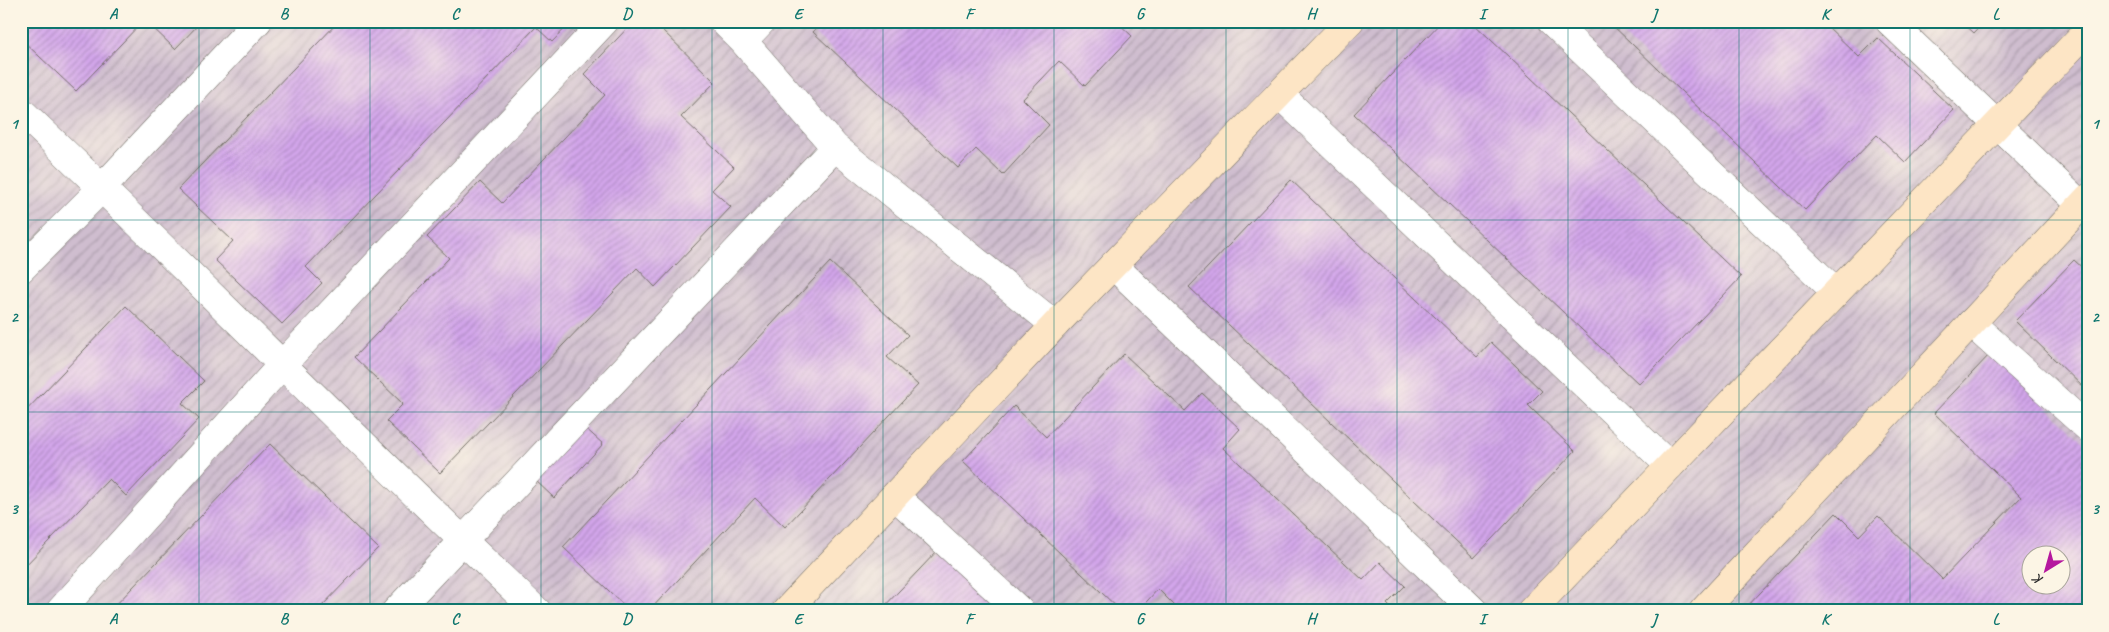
<svg xmlns="http://www.w3.org/2000/svg" width="2109" height="632" viewBox="0 0 2109 632" font-family="Caveat,sans-serif">
<defs>
<pattern id="industrial-furrows" width="10" height="10" patternUnits="userSpaceOnUse" patternTransform="scale(1.25)"><rect width="10" height="10" fill="#cfbdcf"/><path d="M-1 1l2-2M0 10L10 0M9 11l2-2" fill="none" stroke="#a89aa8"/></pattern>
<pattern id="building-hatch" width="6" height="6" patternUnits="userSpaceOnUse" patternTransform="scale(1.25)"><rect width="6" height="6" fill="#d3a6eb"/><path d="M-1 1l2-2M0 6l6-6M5 7l2-2" fill="none" stroke="#ab87bf"/></pattern>
</defs>
<rect width="100%" height="100%" fill="#fcf5e5"/>
<filter id="ink" filterUnits="userSpaceOnUse"><feTurbulence type="fractalNoise" baseFrequency=".02" numOctaves="2"/><feDisplacementMap in="SourceGraphic" scale="10" xChannelSelector="R" yChannelSelector="G"/><feConvolveMatrix kernelMatrix="1 2 1 2 8 2 1 2 1" color-interpolation-filters="sRGB"/></filter>
<filter id="wash" filterUnits="userSpaceOnUse"><feTurbulence type="fractalNoise" baseFrequency=".0096" numOctaves="4" result="noise"/><feDisplacementMap in="SourceGraphic" scale="20" xChannelSelector="R" yChannelSelector="G"/><feGaussianBlur stdDeviation="1.12" result="paint"/><feColorMatrix in="noise" values="0 0 0 0 0 0 0 0 0 0 0 0 0 0 0 0 0 1.4 0 .05"/><feComposite in="paint" operator="in"/></filter>
<g filter="url(#wash)">
<rect width="100%" height="100%" fill="#f5ead1"/>
<!-- industrial -->
<path fill="url(#industrial-furrows)" fill-rule="evenodd" d="M21 21H2088V611H21ZM2032 554H2062V584H2032Z"/>
<g id="blocks">
<!-- building -->
<path fill="url(#building-hatch)" fill-rule="evenodd" d="M21 21H143L76 91 21 39Z
M146 21H199L200 23 175 49Z
M339 21H572L552 42 536 27 306 267 322 283 282 324 215 260 233 241 178 189Z
M634 21H653L715 82 681 117 734 167 712 190 731 207 655 287 637 268 440 473 386 421 403 404 354 357 449 258 427 237 480 182 502 203 605 95 584 74Z
M823 21H1116L1132 36 1085 86 1059 61 1023 99 1049 125 1003 175 976 149 958 168 813 32Z
M1442 21H1471L1741 277 1639 384 1354 114Z
M1608 21H1822L1859 57 1878 38 1954 110 1905 162 1877 135 1805 210Z
M1961 21H1985L1974 33Z
M1291 180 1477 357 1491 342 1542 391 1528 405 1575 451 1474 558 1189 287Z
M2074 260 2088 273V392L2015 321Z
M830 262 908 335 887 357 918 385 785 527 755 498 649 611H630L563 547Z
M126 306 204 381 182 403 199 419 126 496 109 479 21 570V416Z
M1991 353 2088 446V466L2084 469 2088 473V611H1743L1836 513 1859 536 1878 516 1942 579 2021 497 1934 413ZM2032 554H2062V584H2032Z
M1124 354 1185 411 1202 393 1240 429 1223 448 1363 580 1380 562 1405 586 1387 604 1394 611H1180L1158 589 1138 611H1121L963 461 1014 406 1046 437Z
M583 426 603 444 554 498 534 479Z
M270 444 378 548 320 608 323 611H110Z
M939 549 1004 611H880Z"/>
</g>
</g>
<g filter="url(#ink)">
<use href="#blocks" fill-opacity="0" stroke="#726e65" stroke-width="1"/>
<g fill="none" stroke-linecap="round" stroke-linejoin="round">
<defs>
<path id="street" d="M723 21 743 41 835 147 1055 325
M1551 21 1836 292
M1889 21 2081 205
M743 41 762 21
M1279 94 1670 466
M21 111C195 275 362 447 537 611
M1113 265 1474 611
M21 269 102 188 258 21
M1971 323 2088 428
M895 496 1020 611
M60 611 281 366 605 21
M396 611 835 147"/>
<path id="secondary" d="M786 611 1055 325 1350 21
M1531 611 2088 30
M1703 611 2088 198"/>
</defs>
<!-- street casing -->
<use href="#street" stroke="#726e65" stroke-width="29"/>
<!-- secondary casing -->
<use href="#secondary" stroke="#726e65" stroke-width="29"/>
<!-- street -->
<use href="#street" stroke="#fff" stroke-width="28"/>
<!-- secondary -->
<use href="#secondary" stroke="#fde5c5" stroke-width="28"/>
</g>
</g>
<!-- grid -->
<path fill="none" stroke="#0f766e" stroke-width="1" stroke-opacity="0.55" d="M199 21V611M370 21V611M541 21V611M712 21V611M883 21V611M1054 21V611M1226 21V611M1397 21V611M1568 21V611M1739 21V611M1910 21V611M21 220H2088M21 412H2088"/>
<!-- margin -->
<rect width="2109" height="632" fill="none" stroke="#fcf5e5" stroke-width="55"/>
<!-- north arrow -->
<g transform="translate(2046 570) rotate(217)"><circle r="24" fill="#fcf5e5" stroke="#a8a49b"/>
<path d="M0-4L9 19L0 12L-9 19Z" fill="#b5179e"/>
<text y="-8" font-size="14" font-weight="bold" text-anchor="middle" fill="#2b2b2b">K</text>
</g>
<rect x="28" y="28" width="2054" height="576" fill="none" stroke="#0f766e" stroke-width="2"/>
<g font-size="16" text-anchor="middle" font-weight="bold" fill="#0f766e">
<text x="113" y="19">A</text>
<text x="284" y="19">B</text>
<text x="455" y="19">C</text>
<text x="627" y="19">D</text>
<text x="798" y="19">E</text>
<text x="969" y="19">F</text>
<text x="1140" y="19">G</text>
<text x="1311" y="19">H</text>
<text x="1482" y="19">I</text>
<text x="1654" y="19">J</text>
<text x="1825" y="19">K</text>
<text x="1996" y="19">L</text>
<text x="14" y="129">1</text>
<text x="2095" y="129">1</text>
<text x="14" y="322">2</text>
<text x="2095" y="322">2</text>
<text x="14" y="514">3</text>
<text x="2095" y="514">3</text>
<text x="113" y="624">A</text>
<text x="284" y="624">B</text>
<text x="455" y="624">C</text>
<text x="627" y="624">D</text>
<text x="798" y="624">E</text>
<text x="969" y="624">F</text>
<text x="1140" y="624">G</text>
<text x="1311" y="624">H</text>
<text x="1482" y="624">I</text>
<text x="1654" y="624">J</text>
<text x="1825" y="624">K</text>
<text x="1996" y="624">L</text>
</g>
</svg>
